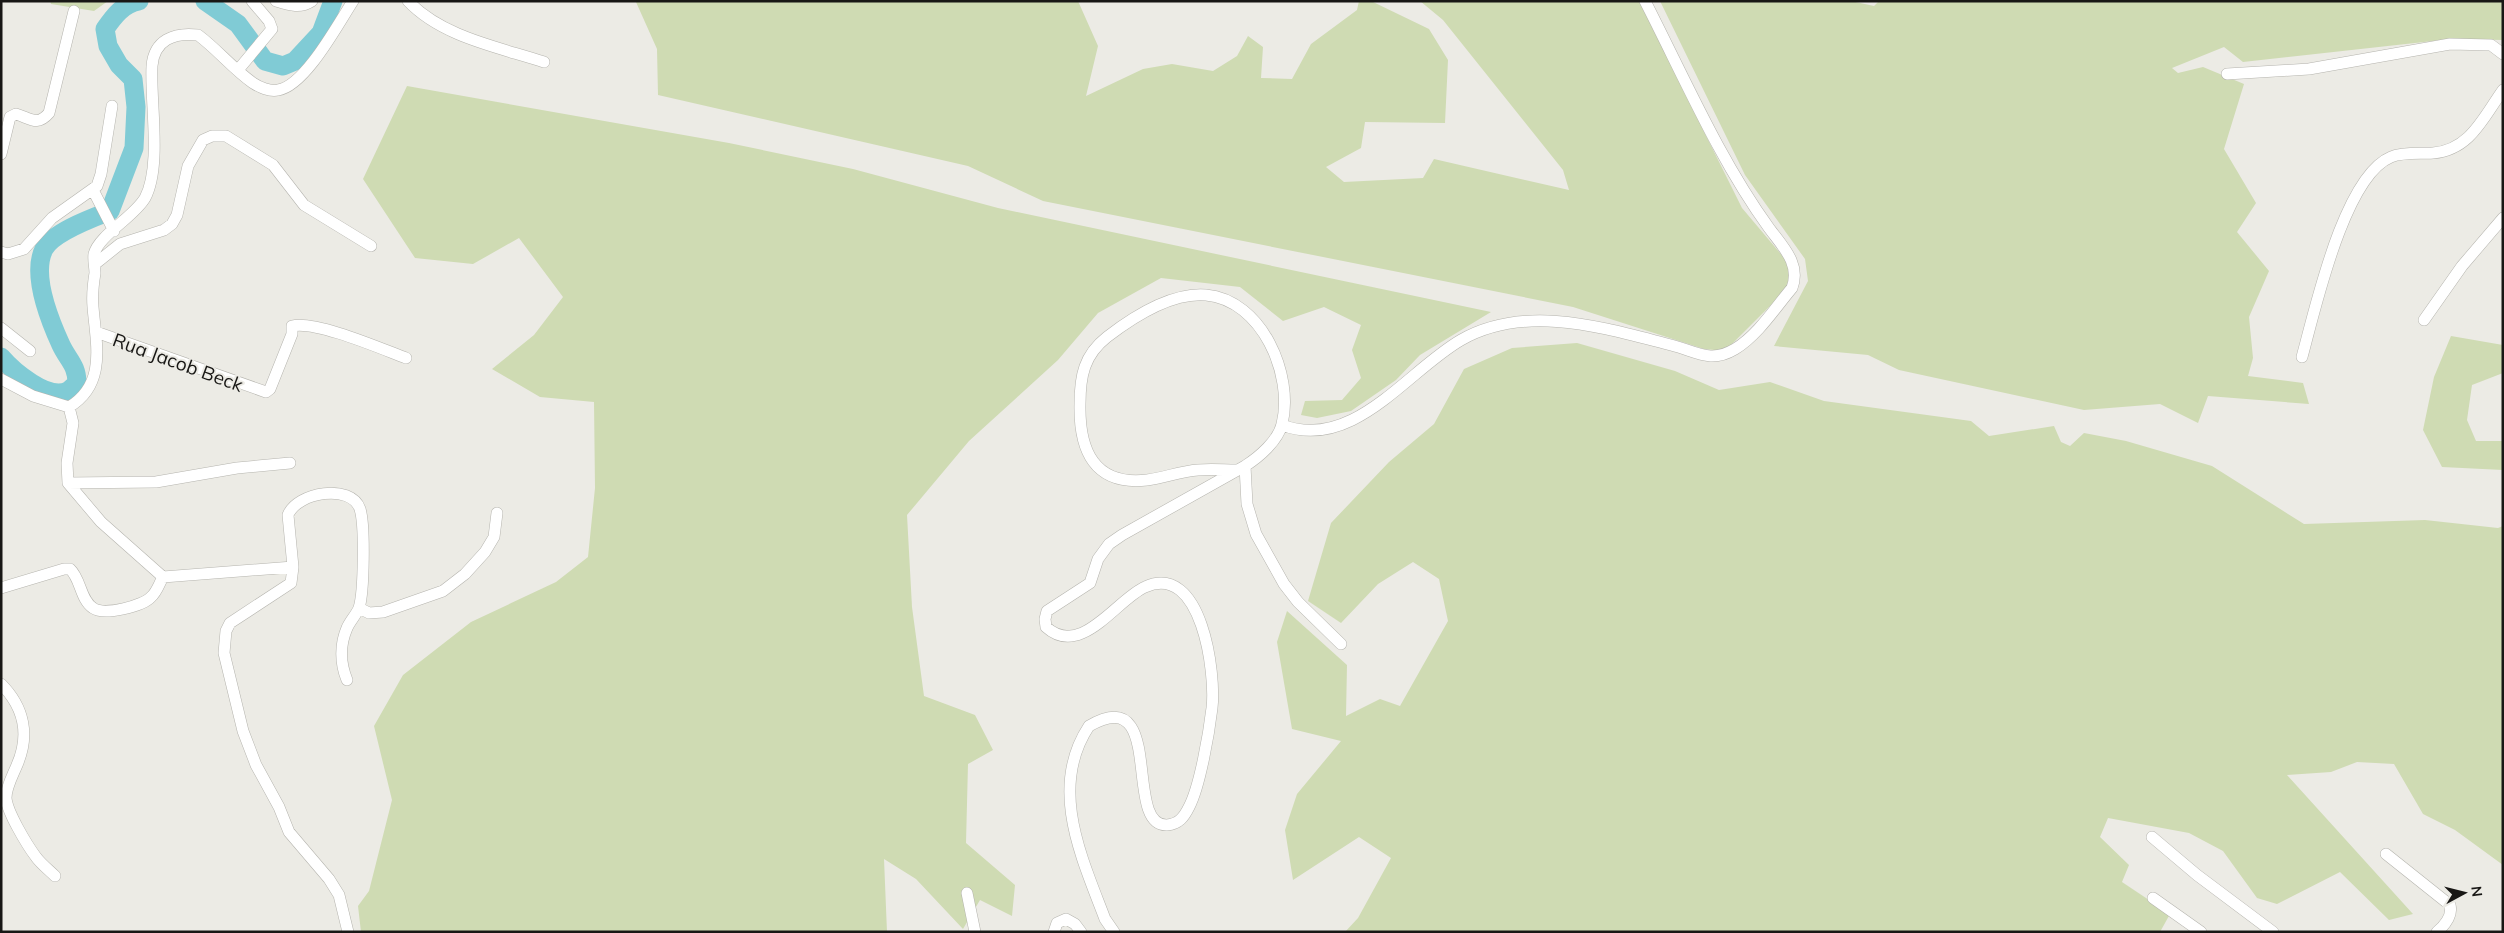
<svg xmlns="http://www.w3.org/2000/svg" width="2504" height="933" viewBox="0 0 2504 933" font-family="Mulish,sans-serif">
<rect width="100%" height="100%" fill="#ecebe5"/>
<!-- green -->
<path fill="#cfdbb3" d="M50 1H108L94 11 51 4Z
M1078 1 1098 46 1086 96 1143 69 1172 64 1213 71 1237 56 1248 36 1263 47 1261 78 1292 79 1311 44 1357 10 1359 1H1371L1429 29 1448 60 1445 123 1365 122 1361 148 1326 167 1344 182 1423 178 1434 159 1569 190 1563 170 1443 20 1420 1H1639L1742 208 1785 259 1793 274 1791 285 1725 351 1704 349 1573 307 1043 201 968 166 658 95 657 49 636 2Z
M1660 1H1851L1874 6 1879 1H2503V40L2451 39 2243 62 2224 47 2172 68 2178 73 2203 67 2244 84 2224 149 2256 203 2237 232 2269 271 2249 317 2253 358 2248 376 2303 383 2309 404 2208 396 2198 423 2160 404 2084 410 1899 370 1868 355 1774 346 1808 281 1805 259 1745 175Z
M407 86 729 143 853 169 998 208 1491 312 1420 355 1396 380 1351 411 1317 418 1301 415 1305 401 1342 400 1361 378 1352 350 1361 325 1324 307 1283 321 1240 287 1161 278 1098 313 1058 360 969 441 907 515 912 607 924 696 975 715 993 750 968 764 966 843 1015 885 1012 916 980 900 963 929 916 879 884 859 887 932H361L358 906 369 891 392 800 374 726 403 675 471 622 556 582 588 557 595 488 594 402 540 397 492 369 534 335 563 297 519 238 473 264 415 258 363 179Z
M2451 336 2503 345V373L2472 385 2467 420 2476 441H2503V470L2442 467 2423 430 2434 377Z
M1577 343 1675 371 1719 390 1770 382 1824 401 1971 421 1989 436 2054 426 2061 442 2070 446 2084 433 2126 441 2212 466 2304 524 2425 520 2498 528 2503 526V865L2455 830 2423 814 2394 764 2357 762 2331 772 2287 775 2413 914 2389 920 2340 872 2277 904 2257 898 2223 851 2189 833 2108 818 2100 837 2129 865 2122 882 2170 914 2160 932H1345L1358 918 1391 858 1359 837 1293 880 1285 830 1297 794 1341 741 1292 729 1277 642 1287 611 1347 665 1346 716 1380 699 1400 706 1448 621 1439 579 1413 562 1378 584 1341 623 1308 601 1331 523 1389 462 1434 424 1464 369 1512 348Z"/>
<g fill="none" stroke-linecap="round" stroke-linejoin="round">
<!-- river -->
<path stroke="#80cbd5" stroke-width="19" d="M205 1 238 24 265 61 283 66 295 61 321 33 333 1
M1 357C13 371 48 401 68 391 71 389 75 385 77 383 77 365 68 360 61 345 50 321 31 275 44 249 53 232 92 218 110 211L134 148 136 107 133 79 119 65 108 46 105 29C114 16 123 4 139 1"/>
<defs>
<path id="minor" d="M276 1C289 5 300 9 312 1
M408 1C442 37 498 47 544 62
M238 70 272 29 269 21 252 1
M2227 74 2309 69 2450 44 2491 45 2503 54
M1 154 10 117 16 114C30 118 37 127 49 113L74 11
M93 190 114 231
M1 252 8 254 24 249 52 218 97 186 101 174 112 106
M95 264 120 244 164 230 172 224 177 215 188 166 203 140 212 136H226L273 165 304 205 371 246
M2424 320 2462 266 2503 218
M1 328 30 351
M96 332 266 392 270 389 292 334V326C315 320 382 349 406 358
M2302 357C2315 310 2344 176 2391 157 2403 152 2420 154 2433 153 2470 150 2483 118 2503 90
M1 379 33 396 69 407C107 384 96 344 93 307 92 296 93 285 95 273 95 267 93 260 94 254 99 235 134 217 145 198 162 166 150 102 152 66 154 40 174 32 198 35 217 49 233 69 253 83 259 87 270 92 278 90 305 86 338 24 353 1
M69 407 73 423 67 463 68 483 101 522 163 577 293 567
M1282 425C1353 452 1407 371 1461 340 1526 303 1604 328 1671 345 1696 351 1710 364 1735 349 1758 335 1775 308 1792 288 1801 264 1783 247 1769 228 1719 159 1684 77 1645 1
M1245 466 1247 504 1256 534 1284 584 1298 602 1341 644
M68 483 156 482 237 468 290 463
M1 588 64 569H70C81 579 80 599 93 608 104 616 143 606 151 597 157 592 159 584 163 577
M359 608 369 613 383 612 443 591 465 574 485 552 494 537 497 513
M347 680C340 663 340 644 347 628 350 621 356 615 359 608 364 592 365 525 360 509 351 483 297 492 288 515L293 567 291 583 230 623 226 631 224 653 243 731 256 765 279 807 289 832 329 879 339 895 348 932
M1 684C24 707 30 735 17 765 13 775 6 787 6 798 7 812 27 845 36 857 41 864 49 870 55 876
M2152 837 2197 875 2273 932
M2386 854 2450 905C2453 916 2445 925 2437 932
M967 893 975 932
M2153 898 2201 932
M1054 932 1057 923 1066 919 1075 924 1081 932
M1114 932 1105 919C1082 858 1048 788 1089 726 1167 681 1122 827 1167 825 1179 824 1184 817 1189 807 1200 786 1209 733 1212 708 1216 674 1202 561 1145 587 1117 599 1081 659 1046 627L1045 619 1047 611 1090 583 1098 559 1109 544 1122 535 1245 466C1259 457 1278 441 1282 424 1294 375 1262 300 1206 295 1171 292 1133 317 1107 337 1084 355 1080 376 1080 404 1079 450 1094 486 1147 480 1164 478 1181 471 1198 470 1211 469 1224 470 1236 470"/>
</defs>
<!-- minor casing -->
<use href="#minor" stroke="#b5b4ae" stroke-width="12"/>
<!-- minor -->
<use href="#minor" stroke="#fff" stroke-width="11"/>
</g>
<g text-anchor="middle" stroke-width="4" stroke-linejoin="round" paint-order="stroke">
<!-- street labels -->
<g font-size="19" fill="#181715" stroke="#ecebe5">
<text transform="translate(178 362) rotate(20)" y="7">Rua Jacob Beck</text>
</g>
</g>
<!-- border -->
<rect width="2504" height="933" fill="none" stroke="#181715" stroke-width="5"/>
<!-- north arrow -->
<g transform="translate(2464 893) rotate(83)" stroke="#ecebe5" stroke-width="4" paint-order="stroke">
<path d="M0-4L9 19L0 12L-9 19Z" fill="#181715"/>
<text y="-8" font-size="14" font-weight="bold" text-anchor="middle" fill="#181715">N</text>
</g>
</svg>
